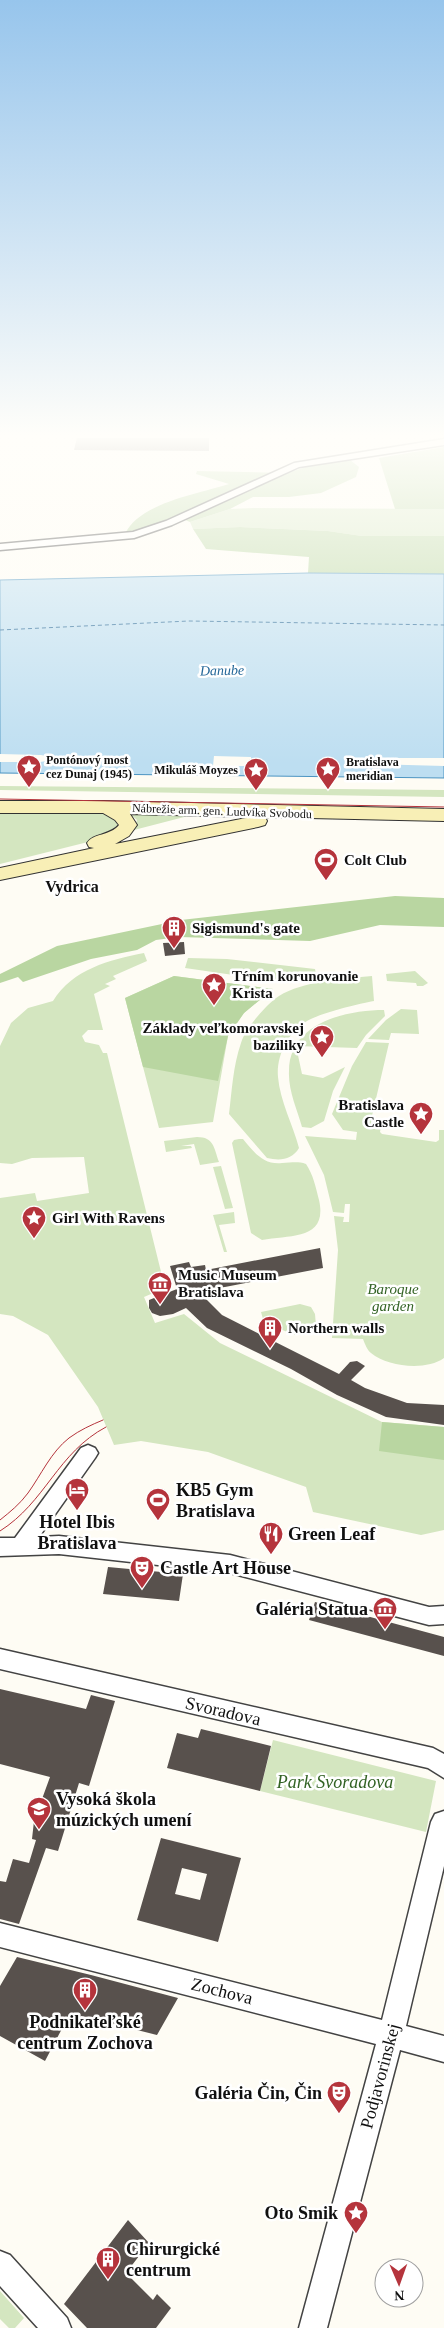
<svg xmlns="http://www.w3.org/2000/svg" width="444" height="2328" viewBox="0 0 444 2328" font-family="'Times New Roman',serif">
<rect width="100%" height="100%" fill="#fefcf4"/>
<!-- green -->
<path fill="#d4e6c0" d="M253 508 444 509V536H362L328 531 240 527 193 529 190 522 230 509Z
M0 786 444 790V797L0 790Z
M127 811 192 815 134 830 137 820Z
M0 812 103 813 114 817 121 823 120 831 100 839 0 864Z
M144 953 147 961 113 976 116 979 105 984 110 986 94 994 103 1030H88L82 1036 85 1042 99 1045 103 1053H107L165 1288 144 1297 155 1323 184 1314 220 1343 382 1422 444 1427V1530L421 1535 313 1512 306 1487 208 1452 141 1441 114 1445 98 1407 48 1335 13 1316 0 1314V1198L35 1193 37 1201 89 1193 84 1157 32 1158 12 1164 0 1163V1046L11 1023 28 1008 53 1001C73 969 109 960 144 953Z
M188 958 227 959 315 969 317 979 289 983 185 968Z
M415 971 428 983 423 986H417L416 983 387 981 386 974Z
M174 976 273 989 244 1013 228 1036 213 1122 159 1128 125 998Z
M372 976 374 1001C357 1004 321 1013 307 1021 288 1032 276 1056 278 1077 280 1101 293 1125 299 1148 292 1160 280 1161 267 1158L229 1114C232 1090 233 1066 241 1043 244 1033 251 1024 257 1017 264 1009 270 1002 279 996 303 981 344 979 372 976Z
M401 1009 417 1010 419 1034 391 1033 389 1040 368 1039 386 1020Z
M384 1010 385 1016 366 1035 357 1048 296 1046 302 1074 323 1078 345 1067 333 1091 324 1121 311 1128 302 1127C297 1109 288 1090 289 1071 289 1023 346 1010 384 1010Z
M366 1042 389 1043 371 1120 382 1122 380 1132 382 1134 436 1142 439 1140V1130H444V1358C426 1371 388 1367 371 1353 367 1350 365 1344 363 1339L332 1338 338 1250 334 1216 344 1217 343 1222H349L350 1204H345L344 1213 333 1212 324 1175 305 1136 356 1140 357 1132 343 1130 332 1114 352 1066Z
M197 1137C214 1137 214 1148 219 1162L200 1165 194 1144 181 1146H191L192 1148 166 1152 164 1141Z
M239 1139H243C254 1152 263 1165 282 1163 291 1163 297 1161 306 1164 313 1174 316 1188 319 1200 328 1240 291 1235 262 1240L251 1233 232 1143 234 1140Z
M221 1166 233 1208 225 1209 213 1167Z
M234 1212 235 1223 219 1225 227 1252H224L213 1215Z
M300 1304 311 1307 315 1314 316 1326 295 1335 275 1327 263 1319 261 1312Z
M273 1740 436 1781 426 1832 260 1791Z
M0 2291 24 2318 15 2328H9L0 2319Z"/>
<!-- forest -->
<path fill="#b9d6a1" d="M444 447V509H395L379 458Z
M350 460 359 467 356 477 321 493 289 497H253L230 509 190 522 178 517 156 527 125 534C139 503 198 494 229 484L196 474 197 471 287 473 306 467Z
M240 527 328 531 362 536H444V574L308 573 309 557 206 549 193 529Z
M395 896 444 898V927L380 925 310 941 179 937 156 940 137 950 91 959 23 982 18 977 0 983V974L57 946 181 920Z
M174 976 273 989 244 1013 228 1036 218 1081 143 1067 125 998Z
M382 1422 444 1427V1460L379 1451Z"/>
<!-- water -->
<path fill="#bddef1" stroke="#4b94c2" d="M308 573 444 574V778L0 773V580Z"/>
<!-- pier -->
<path fill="#fefcf4" d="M0 754 41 755 60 759 40 762H0Z
M214 756 251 757V766H213Z
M371 758H444V766L371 764Z"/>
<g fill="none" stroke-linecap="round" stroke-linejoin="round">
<!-- ferry -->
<path stroke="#246798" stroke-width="1" stroke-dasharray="4 3" stroke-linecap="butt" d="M0 630 189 621 444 625"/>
</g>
<!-- building -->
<path fill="#58514d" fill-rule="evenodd" d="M77 438H209V451L74 450Z
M184 942 185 954 165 956 163 943Z
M320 1248 323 1268 199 1292 222 1315 339 1374 350 1362 357 1361 365 1366 351 1380 365 1388 407 1403 444 1405V1425L386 1417 337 1395 291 1369 207 1328 186 1308 173 1314 160 1316 152 1313 149 1308V1300L177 1289 170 1266 189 1262 191 1267 205 1265 206 1270Z
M108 1567 183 1574 179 1601 103 1594Z
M315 1602 444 1637V1656L309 1620Z
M0 1689 86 1709 91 1695 115 1701 89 1786 79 1783 58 1851 46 1848 19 1924 0 1919V1881L6 1882 13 1859 29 1863 36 1840 32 1839 34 1821 50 1777 0 1764Z
M201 1729 271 1746 260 1791 167 1768 177 1733 198 1738Z
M161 1838 241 1858 218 1942 137 1920ZM182 1868 207 1874 200 1900 175 1894Z
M17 1957 91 1975 178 1998 157 2035 81 2016 78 2025 66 2021 45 2061 0 2036V1986Z
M128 2220 149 2243 126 2273 153 2300 157 2294 171 2308 156 2328H87L64 2304Z"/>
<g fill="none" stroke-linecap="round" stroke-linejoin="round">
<defs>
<path id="street" d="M444 439V445L299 467 172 525 134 538 0 550V544L133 532 166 521 294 463Z
M88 1445 95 1448 98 1453 95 1458 39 1537 59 1536 230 1555 429 1607 444 1606V1624L429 1625 230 1573 59 1554 0 1556V1538H15L81 1448Z
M0 1649 433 1748 444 1754V1778L428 1768 0 1669Z
M444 1811V1866L406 2026 444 2036V2062L400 2050 327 2328H299L376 2044 0 1947V1923L382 2020 431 1822 435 1814Z
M0 2251 10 2255 67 2318 71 2328H38L0 2286Z"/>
<path id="secondary" d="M0 801H104L444 809V821L265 817 267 821 265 825 258 827 0 880V868L94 848 89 847 87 843C93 833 110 836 119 825L115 820 103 813H0ZM130 814 251 817 115 844 129 836 137 825Z"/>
</defs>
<!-- street casing -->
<use href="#street" stroke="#434343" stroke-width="3"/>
<!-- secondary casing -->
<use href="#secondary" stroke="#323232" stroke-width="2"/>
<!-- street -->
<use href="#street" fill="#fff" fill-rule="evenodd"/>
<!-- secondary -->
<use href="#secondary" fill="#f8efb6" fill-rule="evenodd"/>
<!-- tram -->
<path stroke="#b5343c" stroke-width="1" d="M0 799 444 807
M0 1520C10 1512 20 1504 28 1493 41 1475 51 1452 69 1438 80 1430 91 1425 103 1420
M0 1531C46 1502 57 1453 106 1427"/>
</g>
<!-- sky -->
<linearGradient id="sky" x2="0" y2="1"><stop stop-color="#97c5ec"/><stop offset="0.57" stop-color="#fffefa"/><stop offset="1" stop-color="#fffefa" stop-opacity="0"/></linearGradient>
<rect width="444" height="764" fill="url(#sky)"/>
<!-- icons -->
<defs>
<symbol id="sight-pin" viewBox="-11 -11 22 30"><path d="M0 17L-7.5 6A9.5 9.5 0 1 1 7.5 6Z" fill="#b5343c" stroke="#fff"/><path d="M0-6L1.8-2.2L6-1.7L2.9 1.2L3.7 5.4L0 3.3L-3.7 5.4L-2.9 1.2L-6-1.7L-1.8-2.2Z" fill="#fff"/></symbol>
<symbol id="stadium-pin" viewBox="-11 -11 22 30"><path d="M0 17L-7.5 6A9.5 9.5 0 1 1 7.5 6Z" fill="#b5343c" stroke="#fff"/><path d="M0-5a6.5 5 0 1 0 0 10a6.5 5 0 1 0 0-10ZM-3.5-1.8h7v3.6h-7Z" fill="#fff"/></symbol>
<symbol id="building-pin" viewBox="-11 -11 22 30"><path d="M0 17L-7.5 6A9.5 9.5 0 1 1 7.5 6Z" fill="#b5343c" stroke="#fff"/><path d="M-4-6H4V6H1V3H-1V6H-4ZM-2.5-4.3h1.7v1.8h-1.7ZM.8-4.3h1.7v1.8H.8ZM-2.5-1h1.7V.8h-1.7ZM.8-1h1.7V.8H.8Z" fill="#fff"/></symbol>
<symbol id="museum-pin" viewBox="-11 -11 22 30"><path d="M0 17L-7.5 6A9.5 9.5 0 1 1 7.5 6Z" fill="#b5343c" stroke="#fff"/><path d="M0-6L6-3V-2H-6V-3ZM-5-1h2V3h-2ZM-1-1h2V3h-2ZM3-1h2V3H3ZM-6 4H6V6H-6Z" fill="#fff"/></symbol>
<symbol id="hotel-pin" viewBox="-11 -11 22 30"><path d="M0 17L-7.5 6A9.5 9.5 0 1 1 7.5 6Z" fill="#b5343c" stroke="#fff"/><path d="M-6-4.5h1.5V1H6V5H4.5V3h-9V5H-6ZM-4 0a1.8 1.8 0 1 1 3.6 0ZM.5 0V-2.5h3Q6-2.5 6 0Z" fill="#fff"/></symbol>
<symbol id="restaurant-pin" viewBox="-11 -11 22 30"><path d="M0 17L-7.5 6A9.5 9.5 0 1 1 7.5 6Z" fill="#b5343c" stroke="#fff"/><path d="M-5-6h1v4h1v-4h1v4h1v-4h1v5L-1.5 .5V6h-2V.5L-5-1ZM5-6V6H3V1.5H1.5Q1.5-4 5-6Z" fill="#fff"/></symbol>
<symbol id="theatre-pin" viewBox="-11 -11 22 30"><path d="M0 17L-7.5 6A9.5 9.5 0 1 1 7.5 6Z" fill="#b5343c" stroke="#fff"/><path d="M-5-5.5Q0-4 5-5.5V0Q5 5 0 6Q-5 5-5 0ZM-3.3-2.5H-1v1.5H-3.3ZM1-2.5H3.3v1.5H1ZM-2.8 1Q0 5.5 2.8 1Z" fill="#fff"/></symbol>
<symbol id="university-pin" viewBox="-11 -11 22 30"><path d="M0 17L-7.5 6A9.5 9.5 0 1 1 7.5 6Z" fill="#b5343c" stroke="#fff"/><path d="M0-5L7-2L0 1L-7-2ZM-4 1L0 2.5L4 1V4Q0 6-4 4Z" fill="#fff"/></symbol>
</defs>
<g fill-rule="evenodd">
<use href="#sight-pin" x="15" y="753" width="28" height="38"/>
<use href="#sight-pin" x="314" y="755" width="28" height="38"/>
<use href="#sight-pin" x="242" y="756" width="28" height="38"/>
<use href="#stadium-pin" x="312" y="846" width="28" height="38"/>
<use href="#building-pin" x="160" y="914" width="28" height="38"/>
<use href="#sight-pin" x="200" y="971" width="28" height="38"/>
<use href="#sight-pin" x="308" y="1023" width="28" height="38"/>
<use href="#sight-pin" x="407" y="1100" width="28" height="38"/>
<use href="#sight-pin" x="20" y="1204" width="28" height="38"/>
<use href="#museum-pin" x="146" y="1270" width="28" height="38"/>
<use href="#building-pin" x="256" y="1314" width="28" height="38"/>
<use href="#hotel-pin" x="63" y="1476" width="28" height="38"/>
<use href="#stadium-pin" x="144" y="1486" width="28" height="38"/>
<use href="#restaurant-pin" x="257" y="1520" width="28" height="38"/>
<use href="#theatre-pin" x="128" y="1554" width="28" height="38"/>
<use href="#museum-pin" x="371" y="1595" width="28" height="38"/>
<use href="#university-pin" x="25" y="1795" width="28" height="38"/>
<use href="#building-pin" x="71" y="1976" width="28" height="38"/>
<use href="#theatre-pin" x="325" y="2079" width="28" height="38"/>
<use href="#sight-pin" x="342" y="2199" width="28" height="38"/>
<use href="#building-pin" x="94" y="2245" width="28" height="38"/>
</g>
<g text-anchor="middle" stroke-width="5" stroke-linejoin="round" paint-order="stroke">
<!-- far-poi labels -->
<g font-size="12" font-weight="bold" fill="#101010" stroke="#fff" text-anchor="start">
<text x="46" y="764">Pontónový most<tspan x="46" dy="14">cez Dunaj (1945)</tspan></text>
<text x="346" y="766">Bratislava<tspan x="346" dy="14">meridian</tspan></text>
<text x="238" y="774" text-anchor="end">Mikuláš Moyzes</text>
</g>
<!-- far-street labels -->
<g font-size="12" fill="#101010" stroke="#fff">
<text transform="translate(222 811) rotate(2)" y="4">Nábrežie arm. gen. Ludvíka Svobodu</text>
</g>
<!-- far-water labels -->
<g font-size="14" font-style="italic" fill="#246798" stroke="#fff">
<text transform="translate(222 670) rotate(-1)" y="5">Danube</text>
</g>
<!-- poi labels -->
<g font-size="15" font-weight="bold" fill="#101010" stroke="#fff" text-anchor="start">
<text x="344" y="865">Colt Club</text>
<text x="192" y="933">Sigismund's gate</text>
<text x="232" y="981">Tŕním korunovanie<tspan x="232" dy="17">Krista</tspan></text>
<text x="304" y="1033" text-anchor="end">Základy veľkomoravskej<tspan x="304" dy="17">baziliky</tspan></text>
<text x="404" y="1110" text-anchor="end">Bratislava<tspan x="404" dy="17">Castle</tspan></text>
<text x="52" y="1223">Girl With Ravens</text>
<text x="178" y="1280">Music Museum<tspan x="178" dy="17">Bratislava</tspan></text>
<text x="288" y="1333">Northern walls</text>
</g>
<!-- park labels -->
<g font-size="15" font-style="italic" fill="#336325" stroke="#fff">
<text x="393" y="1294">Baroque<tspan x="393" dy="17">garden</tspan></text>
</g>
<!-- neighbourhood labels -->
<g font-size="16" font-weight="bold" fill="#101010" stroke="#fff">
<text x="72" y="892">Vydrica</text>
</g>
<!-- near-poi labels -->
<g font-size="18" font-weight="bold" fill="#101010" stroke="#fff" text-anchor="start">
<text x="176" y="1496">KB5 Gym<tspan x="176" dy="21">Bratislava</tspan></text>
<text x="77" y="1528" text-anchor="middle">Hotel Ibis<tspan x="77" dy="21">Bratislava</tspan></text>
<text x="288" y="1540">Green Leaf</text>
<text x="160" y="1574">Castle Art House</text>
<text x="368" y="1615" text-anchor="end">Galéria Statua</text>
<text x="56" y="1805">Vysoká škola<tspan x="56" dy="21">múzických umení</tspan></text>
<text x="85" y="2028" text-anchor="middle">Podnikateľské<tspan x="85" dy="21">centrum Zochova</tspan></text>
<text x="322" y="2099" text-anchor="end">Galéria Čin, Čin</text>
<text x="338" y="2219" text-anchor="end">Oto Smik</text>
<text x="126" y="2255">Chirurgické<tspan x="126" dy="21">centrum</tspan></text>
</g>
<!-- near-street labels -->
<g font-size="18" fill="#101010" stroke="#fff">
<text transform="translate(223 1711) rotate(13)" y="6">Svoradova</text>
<text transform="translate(222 1991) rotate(14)" y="6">Zochova</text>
<text transform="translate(380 2076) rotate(-75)" y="6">Podjavorinskej</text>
</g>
<!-- near-park labels -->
<g font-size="18" font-style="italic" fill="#336325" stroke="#fff">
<text x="335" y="1788">Park Svoradova</text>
</g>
</g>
<!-- north arrow -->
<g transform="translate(399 2283) rotate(178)"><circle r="24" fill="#ffffff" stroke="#9f9f9f"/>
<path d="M0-4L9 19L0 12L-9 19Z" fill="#b5343c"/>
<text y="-8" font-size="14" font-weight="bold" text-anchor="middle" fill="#101010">N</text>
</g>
</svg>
